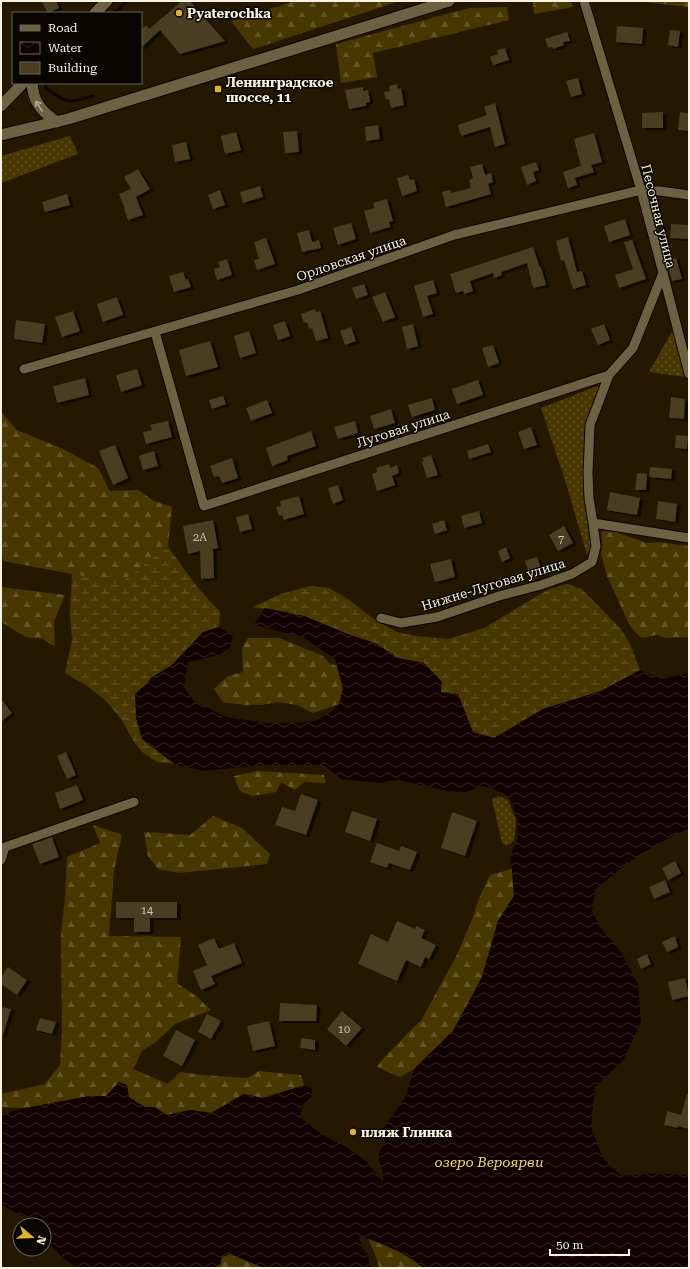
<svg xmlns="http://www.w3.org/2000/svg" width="690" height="1269" viewBox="0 0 690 1269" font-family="'Roboto Serif',serif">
<defs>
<pattern id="grass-dots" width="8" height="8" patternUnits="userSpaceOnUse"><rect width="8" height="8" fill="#483701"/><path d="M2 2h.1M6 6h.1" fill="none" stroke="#635426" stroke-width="1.8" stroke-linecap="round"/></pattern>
<pattern id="forest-firs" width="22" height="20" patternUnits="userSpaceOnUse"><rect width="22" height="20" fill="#483701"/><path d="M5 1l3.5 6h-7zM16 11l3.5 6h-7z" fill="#635426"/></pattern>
<pattern id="wetland-marsh" width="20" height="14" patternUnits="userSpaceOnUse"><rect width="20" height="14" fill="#483701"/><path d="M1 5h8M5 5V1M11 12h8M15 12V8" fill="none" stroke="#635426"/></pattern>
<pattern id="water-waves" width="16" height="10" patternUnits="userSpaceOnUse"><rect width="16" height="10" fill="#110100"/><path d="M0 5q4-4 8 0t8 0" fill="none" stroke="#342625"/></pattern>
<filter id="shadow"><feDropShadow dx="3.5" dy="2" stdDeviation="0" flood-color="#0009"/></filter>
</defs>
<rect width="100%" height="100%" fill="#241900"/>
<!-- grass -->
<path fill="url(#grass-dots)" d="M70 136 78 154 1 183V156Z
M673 330 685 377 649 372Z
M600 385 585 426 583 472 591 547 587 555 565 480 541 408Z
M498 796 508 800 516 821 514 841 507 846 502 843 492 799Z"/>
<!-- forest -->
<path fill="url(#forest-firs)" d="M295 1H400L253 49 231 21Z
M533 1H571L573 7 534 14Z
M634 1H689V7Z
M507 7 509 20 373 53 377 77 341 83 336 44 469 8Z
M1 412 17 430 63 449 98 468 110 491 138 490 154 501 172 507 168 547 120 583 3 561 1 551Z
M604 531 615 532 647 543 657 542 689 546V637L667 638 656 635 642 638 638 635 630 626 607 576 601 554 602 543 601 532Z
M1 587 65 595 54 621 55 647 43 639 26 637 1 622Z
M248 638H279L323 656 329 663 337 666 343 688 339 704 313 713 297 705 277 702 262 705H244L223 702 214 689 228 676 243 672 242 648Z
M257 771 324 775 326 783 304 782 295 790 281 782 276 792 252 796 240 791 234 776Z
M213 816 242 828 270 854 267 864 179 873 158 869 148 856 144 832 190 835Z
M93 825 122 835 114 871 109 936 181 937 177 983 196 996 211 1010 175 1024 157 1041 142 1051 133 1069 168 1084 180 1072 202 1075 248 1078 259 1071 279 1073 301 1075 304 1085 263 1098 244 1094 211 1113 190 1110 167 1115 154 1107H145L106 1097 89 1096 70 1101 24 1108 1 1107V1094L45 1084 60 1065 62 1031 61 932 65 898 67 857 100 843Z
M512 869 514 896 498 921 482 977 453 1031 414 1069 400 1077 377 1067 382 1060 422 1019 435 995 456 957 471 922 480 896 490 875Z
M368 1239C387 1246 408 1253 423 1268H379L377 1259Z
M230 1254 263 1267 264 1268H214L220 1264 222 1257Z"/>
<!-- wetland -->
<path fill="url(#wetland-marsh)" d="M168 547 198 588 220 612 219 627 203 632 172 665 151 678 148 683 135 694 142 739 175 764 157 762 142 752 134 742 122 720 105 700 87 686 65 673 72 640 70 613 72 574 120 583Z
M567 584 582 589 621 629 631 646 640 670 601 691 543 709 494 738 473 733 458 694 441 692 424 663 398 658 375 643 350 635 304 616 253 607 281 594 310 586 329 588 348 599 371 617 397 632 416 636 448 639 484 628 549 589Z"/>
<!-- water -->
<path fill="url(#water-waves)" d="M265 608 304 616 350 635 375 643 398 658 424 663 442 682 441 692 458 694 473 732 494 738 543 709 601 691 640 670 661 679 689 673V828C655 844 622 865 595 890L592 911 600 927 621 952 638 984 641 1021 624 1059 595 1087 591 1128 604 1160 622 1176 658 1173 689 1175V1268H423C411 1256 375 1238 359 1237L363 1250 368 1254 370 1268H264L230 1254 222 1257 220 1264 214 1268H74L53 1248 44 1241V1225H30L31 1220 1 1205V1117L13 1111 25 1108 89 1096H106L119 1082 127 1085 129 1097 145 1107H154L167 1115 190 1110 211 1113 244 1094 262 1098 306 1085 312 1089V1096L303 1105 300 1117 321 1134 348 1148 367 1162 382 1181C387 1162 370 1165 385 1142L382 1130 406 1096 414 1069 453 1031 482 977 498 921 514 896 512 869 510 861 512 852 517 841 518 823 511 800 494 789 482 786 467 792 447 791 399 780 378 783 341 779 324 765H261L204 771 176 765 142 739 136 718 135 694 148 683 151 678 172 665 203 632 219 627 233 636 230 648 217 656 188 662 184 687 194 701 226 717 267 723H290L316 721 331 712 339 704 343 689 335 659 303 637 254 625Z"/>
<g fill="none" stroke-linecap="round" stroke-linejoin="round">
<!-- stream -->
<path stroke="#110100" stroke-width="3" d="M115 13 127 1
M46 83V88C69 104 66 104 93 96"/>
</g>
<!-- building -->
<path fill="#483d20" filter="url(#shadow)" d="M41 1H56L59 8 48 13Z
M182 1H190L225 41 180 54 160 30 141 48V30L146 25 149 29Z
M617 26 643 28 642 44 616 42Z
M670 30 680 31 678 47 668 45Z
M567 32 570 41 563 42 564 45 553 49 552 47 548 48 545 39Z
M505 48 509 60 493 65 490 57 498 54 497 50Z
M578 78 582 94 571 97 566 81Z
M397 84 398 89 401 88 404 105 391 108 389 99 386 100 384 92 390 91 389 86Z
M363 87V91L368 90 370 102 366 103V106L349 109 345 90Z
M495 103 505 144 495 147 490 127 461 136 458 125 487 115 484 107Z
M663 112V128H642V113Z
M680 112 689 113V131L678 130Z
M378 125 380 139 366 141 365 127Z
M297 131 299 152 285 153 283 132Z
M236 132 241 150 225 154 221 136Z
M594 133 602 162 591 165 594 172 575 178 577 185 568 188 563 172 581 166 574 139Z
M186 142 190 159 175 162 172 145Z
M536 162 539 170 533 172 536 181 527 185 521 167Z
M482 164 485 175 491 173 493 182 488 184 491 194 446 207 442 192 450 190 451 193 471 188 469 180 473 178 470 167Z
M138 169 150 189 136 197 143 215 128 220 124 209H125L119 194 131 189 124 177Z
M408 175 410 180 414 179 417 191 402 196 397 178Z
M260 186 263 197 243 203 240 192Z
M220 190 225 205 213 209 208 195Z
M67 194 70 205 45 212 42 202Z
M387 199 393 221 389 222 390 227 370 233 364 211 374 208 373 203Z
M625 219 630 235 609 242 604 226Z
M351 223 356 239 338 245 333 228Z
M671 224 689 225V239L670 238Z
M309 230 312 242 319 240 321 248 302 252 297 233Z
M568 237 577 272 582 271 586 285 573 289 564 260 561 261 556 241Z
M266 238 275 264 257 270 254 260 259 259 254 242Z
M632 240 646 279 619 288 615 275 633 269 624 242Z
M533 247 540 268 541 267 546 285 533 288 527 263 501 272 502 275 494 278 493 273 470 281 473 291 464 294 463 291 456 293 450 274Z
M676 258 682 279 672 281 666 261Z
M227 259 232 275 217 280 214 269 220 267 218 262Z
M183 272 186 280 188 279 191 287 174 292 169 276Z
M433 280 437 293 427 296 433 314 423 317 414 286Z
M364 284 368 295 356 299 352 288Z
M385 292 395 317 383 322 372 297Z
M117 297 123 315 103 322 97 304Z
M315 309 316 312 320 311 328 338 316 341 312 328 309 329 307 322 304 323 301 314Z
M73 311 80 331 62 337 55 317Z
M16 320 45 324 42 343 14 339Z
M285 321 290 336 278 340 273 325Z
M413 324 418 346 407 349 402 327Z
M604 324 610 340 598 345 591 329Z
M351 327 356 341 345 345 340 331Z
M249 331 256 353 240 358 234 336Z
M210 341 218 367 186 376 179 350Z
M493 345 499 363 488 367 482 348Z
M137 369 142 385 121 392 116 375Z
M85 378 89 395 57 403 53 386Z
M478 380 483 395 457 404 452 389Z
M223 396 226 404 212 409 209 400Z
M671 397 685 399 684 419 669 418Z
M432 398 435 410 412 417 408 405Z
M267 400 272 413 251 421 246 408Z
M391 409 395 423 374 429 370 416Z
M168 421 172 437 146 444 143 432 152 430 150 425Z
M355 421 358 433 338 439 334 427Z
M531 427 537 445 524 449 518 432Z
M311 431 316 446 287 456 288 460 272 466 266 448Z
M676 435 688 436 687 449 675 448Z
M488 444 491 452 469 459 467 451Z
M115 445 128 478 113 485 99 451Z
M154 451 158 466 143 470 139 456Z
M431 455 438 475 427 478 422 462 424 461 422 458Z
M232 458 238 478 222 483 219 476 214 477 210 466Z
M389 464 390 468 397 465 399 473 392 476 395 485 377 491 372 474 377 472 376 468Z
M650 467 672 469 671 479 649 477Z
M637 473 647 474 646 490H635Z
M338 485 343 500 333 504 328 488Z
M610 492 640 498 637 515 607 510Z
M299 496 304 514 284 520 282 515 279 516 276 507 281 506 280 501Z
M658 501 677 504 675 522 656 519Z
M479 511 482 523 464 528 461 516Z
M248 514 252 529 240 532 236 517Z
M213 520 218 548 213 549 214 578 201 579 200 551 188 554 183 526Z
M444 520 447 530 435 534 432 524Z
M564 526 573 543 558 551 549 535Z
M506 547 510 558 502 562 498 551Z
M537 557 541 568 529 573 525 561Z
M451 559 455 577 435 582 430 564Z
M1 699 12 713 1 722Z
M66 752 76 775 67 779 57 756Z
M77 785 83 800 60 809 55 793Z
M301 794 318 800 306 835 275 825 282 807 295 811Z
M352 811 377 819 370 841 345 832Z
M452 812 477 821 465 856 441 848Z
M52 837 59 857 40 864 32 844Z
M377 843 399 851 401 846 417 852 410 870 389 863 387 868 370 862Z
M675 861 681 873 668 880 662 868Z
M665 880 670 892 654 899 649 887Z
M116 902H177V918H150V932H134V918H116Z
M397 921 415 929 416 926 425 930 421 938 436 945 429 959 425 957 421 967 406 960 397 981 358 964 371 934 388 942Z
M675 936 678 947 667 952 662 942Z
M214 938 219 949 234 943 242 963 211 976 215 984 201 990 193 971 207 965 198 945Z
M647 954 651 964 641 969 637 959Z
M8 967 27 980 17 995 1 984V977Z
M685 978 689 996 672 1000 668 982Z
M280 1003 317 1005 316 1021H279Z
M1 1007 11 1009 3 1035H1Z
M342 1011 362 1028 346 1046 327 1029Z
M207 1014 221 1021 211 1039 198 1032Z
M40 1018 56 1022 52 1034 36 1030Z
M269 1021 275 1046 253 1051 247 1026Z
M176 1030 195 1040 182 1066 163 1056Z
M301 1038 315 1040V1050L300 1048Z
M687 1094H689V1129L678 1126V1128L664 1125 667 1111 681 1115Z"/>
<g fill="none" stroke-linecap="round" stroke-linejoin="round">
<defs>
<path id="minor" d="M584 1 641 190 663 273 633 348 609 375 590 425 588 473 589 498 593 523
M663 273 689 374
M155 332 204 506 609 375
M24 369 298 290 454 235 641 190 660 191 689 195
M381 618 401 623 437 617 499 596 541 585 572 574 592 562 596 546 593 523 689 538
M1 860 5 847 134 802"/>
<path id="secondary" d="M95 13 107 1
M32 83C33 102 42 112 57 122
M1 106 23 83
M1 135 68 119 449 1"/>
</defs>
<!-- minor casing -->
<use href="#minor" stroke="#0d0400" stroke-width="11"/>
<!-- secondary casing -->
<use href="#secondary" stroke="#0d0400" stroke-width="13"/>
<!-- minor -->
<use href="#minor" stroke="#6d6144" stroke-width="9"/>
<!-- secondary -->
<use href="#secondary" stroke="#6d6144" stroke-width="11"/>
</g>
<!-- one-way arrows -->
<defs><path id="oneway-shaft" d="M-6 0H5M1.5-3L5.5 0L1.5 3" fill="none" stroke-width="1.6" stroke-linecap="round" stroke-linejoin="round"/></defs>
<use stroke="#b3aa92" href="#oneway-shaft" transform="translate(39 106) rotate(-122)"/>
<!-- markers -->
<g fill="#ddb133" stroke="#090500" stroke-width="1.5">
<circle cx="179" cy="13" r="4"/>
<rect x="214" y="85" width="8" height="8" rx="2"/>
<circle cx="353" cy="1132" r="4"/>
</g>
<g text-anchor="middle" stroke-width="3" stroke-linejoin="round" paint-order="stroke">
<!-- number labels -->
<g font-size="11" fill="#cdc5b1">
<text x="200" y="541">2А</text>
<text x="561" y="543">7</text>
<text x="147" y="914">14</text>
<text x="344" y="1033">10</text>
</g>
<!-- poi labels -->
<g font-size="13" font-weight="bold" fill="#f9f2e1" stroke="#090500" text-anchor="start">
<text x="187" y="18">Pyaterochka</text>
<text x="226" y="87">Ленинградское<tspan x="226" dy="15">шоссе, 11</tspan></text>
<text x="361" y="1137">пляж Глинка</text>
</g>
<!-- street labels -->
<g font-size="13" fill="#f9f2e1" stroke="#090500">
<text transform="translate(659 216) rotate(76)" y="5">Песочная улица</text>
<text transform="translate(351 258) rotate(-19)" y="5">Орловская улица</text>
<text transform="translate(403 428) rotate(-18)" y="5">Луговая улица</text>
<text transform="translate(493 584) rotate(-17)" y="5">Нижне-Луговая улица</text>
</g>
<!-- water labels -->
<g font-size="14" font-style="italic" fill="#f9d57b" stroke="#090500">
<text x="489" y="1167">озеро Вероярви</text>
</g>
</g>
<!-- border -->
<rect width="690" height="1269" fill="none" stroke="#f9f2e1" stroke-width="4"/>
<!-- legend -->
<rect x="12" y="12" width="130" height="72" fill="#090500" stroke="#69645a"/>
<rect x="20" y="25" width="20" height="6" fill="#6d6144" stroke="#69645a"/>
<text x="48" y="32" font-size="12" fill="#f9f2e1">Road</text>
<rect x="20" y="42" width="20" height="12" fill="url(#water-waves)" stroke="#69645a"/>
<text x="48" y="52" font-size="12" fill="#f9f2e1">Water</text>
<rect x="20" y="62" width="20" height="12" fill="#483d20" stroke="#69645a"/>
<text x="48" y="72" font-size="12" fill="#f9f2e1">Building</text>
<!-- north arrow -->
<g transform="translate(32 1237) rotate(109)"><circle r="19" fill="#090500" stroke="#69645a"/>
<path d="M0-3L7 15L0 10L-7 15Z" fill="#ddb133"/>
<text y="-6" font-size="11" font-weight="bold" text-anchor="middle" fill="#f9f2e1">N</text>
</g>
<!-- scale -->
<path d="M550 1249v6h79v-6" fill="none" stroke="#f9f2e1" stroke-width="2"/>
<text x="556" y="1249" font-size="12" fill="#f9f2e1" stroke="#090500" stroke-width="3" paint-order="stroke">50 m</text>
</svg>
